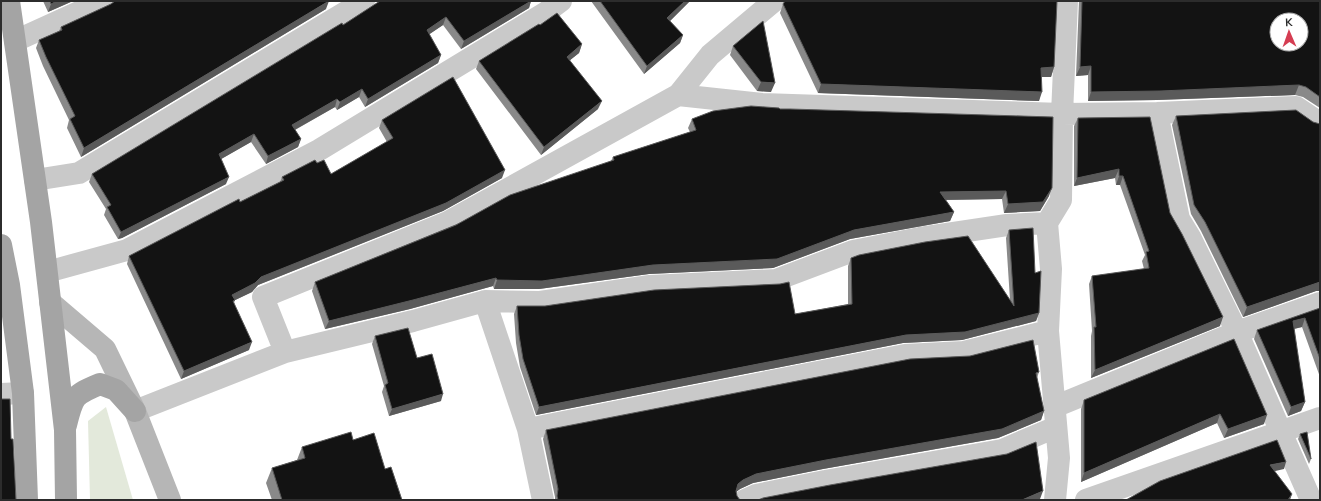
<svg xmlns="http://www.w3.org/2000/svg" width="1321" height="501" viewBox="0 0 1321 501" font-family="Mulish,sans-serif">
<rect width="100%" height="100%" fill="#fff"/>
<!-- green -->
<path fill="#e3e9db" d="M106 407 133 500H90L88 421Z"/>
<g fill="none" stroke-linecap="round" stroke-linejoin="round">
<!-- street -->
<path stroke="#c9c9c9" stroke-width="22" d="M15 41 103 1
M678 95 762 104 1062 114 1157 113 1296 107 1317 121H1320
M1157 113 1179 219 1190 237 1237 332 1311 500
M35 180 79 173 364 1
M47 272 127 250 319 150 545 13 561 1
M485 301 528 429 543 500
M285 352 263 297 448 222 678 95 710 55 774 1
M1 394 23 393
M1054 407 1237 332 1320 303
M135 411 285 352 413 321 485 301 540 302 650 286 776 280 853 251 920 238 1007 225 1047 223
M528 429 905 355 964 352 1048 331
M745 500 756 495 825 481 1002 450 1056 427
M1055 500 1059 458 1048 331 1051 269 1047 223 1061 200 1062 114 1067 1
M1086 500 1320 418"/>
<!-- secondary -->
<path stroke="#b6b6b6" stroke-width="22" d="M50 302 105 349 135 411 170 500"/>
<!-- primary -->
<path stroke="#a4a4a4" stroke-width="22" d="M9 1 41 222 65 430 66 500
M1 245 9 285 23 393 27 500
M66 425C73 397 73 395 100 384L116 390 135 411"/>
</g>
<!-- wall -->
<path fill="#898989" d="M43 1H73L48 12Z
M380 1H531L529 8 461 49 443 25 429 34 441 55 438 63 365 107 359 97 337 110 335 107 295 130 301 139 298 147 266 164 251 142 221 159 226 184 122 238 118 239 104 215 106 209 89 182 92 174 343 25Z
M591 1H690L670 21 683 35 680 43 644 74Z
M1079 1H1320V108L1303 97 1295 95 1157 100 1088 101V75L1076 76Z
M111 4 326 9 81 157 67 128 69 120 43 66 36 48 39 40 59 31 61 27Z
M783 4 1054 67 1051 77H1042L1039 101 818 93 780 13Z
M540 25 582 44 579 53 570 60 598 109 541 155 476 69 479 61Z
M733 46 771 92 757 91 730 55Z
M780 109 1049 196 1040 211 1004 213 1002 199 946 200 954 212 950 221 850 239 773 268 649 274 539 289H494L493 286 410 309 325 329 312 291 315 282 611 161 613 157 690 132 688 128 692 119Z
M1176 116 1313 122 1320 124V291H1316L1243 317 1201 231 1191 214 1172 125Z
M1078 118 1170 213 1220 326 1091 378V336L1092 331 1089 284 1092 276 1144 269 1142 261 1145 255 1120 185H1116L1115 178 1074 186V126Z
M382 120 502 178 443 211 258 285 252 292 235 300 234 303 249 350 181 379 127 264 129 256 280 182 282 177 317 163 331 174 387 142 379 128Z
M1009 230 1035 273 1039 313 1036 321 962 340 903 343 536 415 520 367 516 343 514 314 517 306 795 314 848 304V266L851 258 1010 300 1006 238Z
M1320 308V377L1302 327 1294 329 1305 402 1301 411 1288 416 1254 339 1257 330Z
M375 336 417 358 441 401 389 416 382 392 384 386 372 344Z
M1234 339 1264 424 1224 438 1217 423 1081 482V409L1084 400Z
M1039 372 1037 378 1044 411 1041 420 998 438 823 469 753 483 740 489 736 492 737 496 740 500H555V497L543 439 546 430Z
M1300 434 1311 459 1309 464 1298 439Z
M353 440 385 469 402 500H272L266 483 272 468 297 460 302 447Z"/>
<!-- shaded-wall -->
<path fill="#5a5a5a" d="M57 1H73L48 12 51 4Z
M329 1 326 9 81 157 84 148Z
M531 1 529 8 461 49 464 41Z
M685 1H690L665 26 667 18Z
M446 17 443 25 424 38 427 30Z
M683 35 680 43 644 74 647 66Z
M582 44 579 53 564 65 567 57Z
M441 55 438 63 365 107 368 99Z
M1091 66 1088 75 1076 76 1080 67Z
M1054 67 1051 77H1038L1041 68Z
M761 82 775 83 771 92 757 91Z
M821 84 1042 92 1039 101 818 93Z
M1299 85 1295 95 1157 100 1088 101 1091 92Z
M362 89 359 97 337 110 340 102Z
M337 99 335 107 289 133 292 125Z
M602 101 598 109 541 155 544 147Z
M254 134 251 142 216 162 219 154Z
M301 139 298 147 266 164 268 156Z
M1119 169 1115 178 1074 186 1077 178Z
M505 170 502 178 443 211 258 285 252 292 229 303 232 295 261 277Z
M1119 176H1123L1120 185H1116Z
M229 177 226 184 122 238 118 239 121 232Z
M1052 188 1049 196 1040 211 1004 213 1008 204Z
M1006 191 1002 199 937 200 940 192Z
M954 212 950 221 850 239 773 268 649 274 539 289H494L497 280 854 230Z
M496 278 493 286 410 309 325 329 329 321Z
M1320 282V291H1316L1243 317 1247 307Z
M1039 313 1036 321 962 340 903 343 536 415 539 407 906 335Z
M1223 317 1220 326 1091 378 1095 370Z
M1305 318 1302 327 1289 330 1293 321Z
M252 342 249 350 181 379 184 371Z
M443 394 441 401 389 416 392 409Z
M1305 402 1301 411 1288 416 1291 407Z
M1044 411 1041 420 998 438 823 469 753 483 740 489 735 493 738 484 743 480 756 474Z
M1220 414 1217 423 1081 482 1084 473Z
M1267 415 1264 424 1224 438 1228 429Z
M1286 462 1284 469 1267 473 1270 465Z
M1043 491 1040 499 1039 500H1022Z
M1292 494 1290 500H1288Z"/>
<!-- building -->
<path fill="#131313" stroke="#5a5a5a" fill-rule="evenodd" d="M50 1H57L51 4Z
M115 1H329L84 148 70 119 75 116 46 57 39 40 62 30 61 27 111 4Z
M380 1H531L464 41 446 17 427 30 441 55 368 99 362 89 340 102 337 99 292 125 301 139 268 156 254 134 219 154 229 177 125 230 121 232 107 207 111 205 92 174 342 23 343 25Z
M600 1H685L667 18 683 35 647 66Z
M785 1H1057L1054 67 1041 68 1042 92 821 84 783 4Z
M1082 1H1320V97L1306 87 1299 85 1160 91 1091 92V66L1080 67ZM1277 20H1301V44H1277Z
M557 13 582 44 567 57 602 101 544 147 479 61 539 24 540 25Z
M763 21 775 83 761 82 733 46Z
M453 77 505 170 446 203 261 277 255 283 232 295 235 300 233 301 252 342 184 371 129 256 239 199 240 202 284 180 282 177 315 160 317 163 324 160 331 174 393 138 382 120Z
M751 106 779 108 780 109H790L1053 117 1052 188 1043 202 1008 204 1006 191 940 192 954 212 854 230 777 259 653 265 542 281 497 280 496 278 413 300 329 321 315 282 456 225 510 195 614 160 613 157 696 130 692 119 713 111Z
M1296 110 1313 122 1320 124V282L1247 307 1205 222 1194 205 1176 116Z
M1150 117 1170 213 1182 234 1223 317 1095 370 1094 327H1096L1092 276 1149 268 1146 252 1149 251 1123 176H1119V169L1077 178 1078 118Z
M1033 228 1035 273 1041 271 1039 313 965 332 906 335 539 407 523 359 519 335 517 306H545L654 290 780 284 789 282 795 314 852 304 851 258 859 255 925 242 968 236 1014 306 1009 230Z
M1320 308V359L1305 318 1293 321 1305 402 1291 407 1257 330Z
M408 328 417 358 432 354 443 394 392 409 385 385 388 383 375 336Z
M1234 339 1267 415 1228 429 1220 414 1084 473V400Z
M1033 340 1039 372 1036 373 1044 411 1002 429 826 460 756 474 743 480 738 484 736 491 737 496 740 500H558L557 496 558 489 546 430 910 359 970 356Z
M1 399H10L11 439H13L16 500H1Z
M351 432 353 440 374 433 385 469 391 467 402 500H282L272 468 305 458 302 447Z
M1307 432 1311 459 1300 434Z
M1277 440 1286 462 1270 465 1292 494 1288 500H1126L1160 481Z
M1036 442 1043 491 1022 500H758L763 498 830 485 1007 454Z"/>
<!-- border -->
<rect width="1321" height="501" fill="none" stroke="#2c2c2c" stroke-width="4"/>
<!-- north arrow -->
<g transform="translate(1289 32) rotate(358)"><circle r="19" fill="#ffffff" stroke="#ababab"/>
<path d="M0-3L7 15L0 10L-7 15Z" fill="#d53d52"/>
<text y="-6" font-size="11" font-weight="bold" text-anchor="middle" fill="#2c2c2c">K</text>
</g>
</svg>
